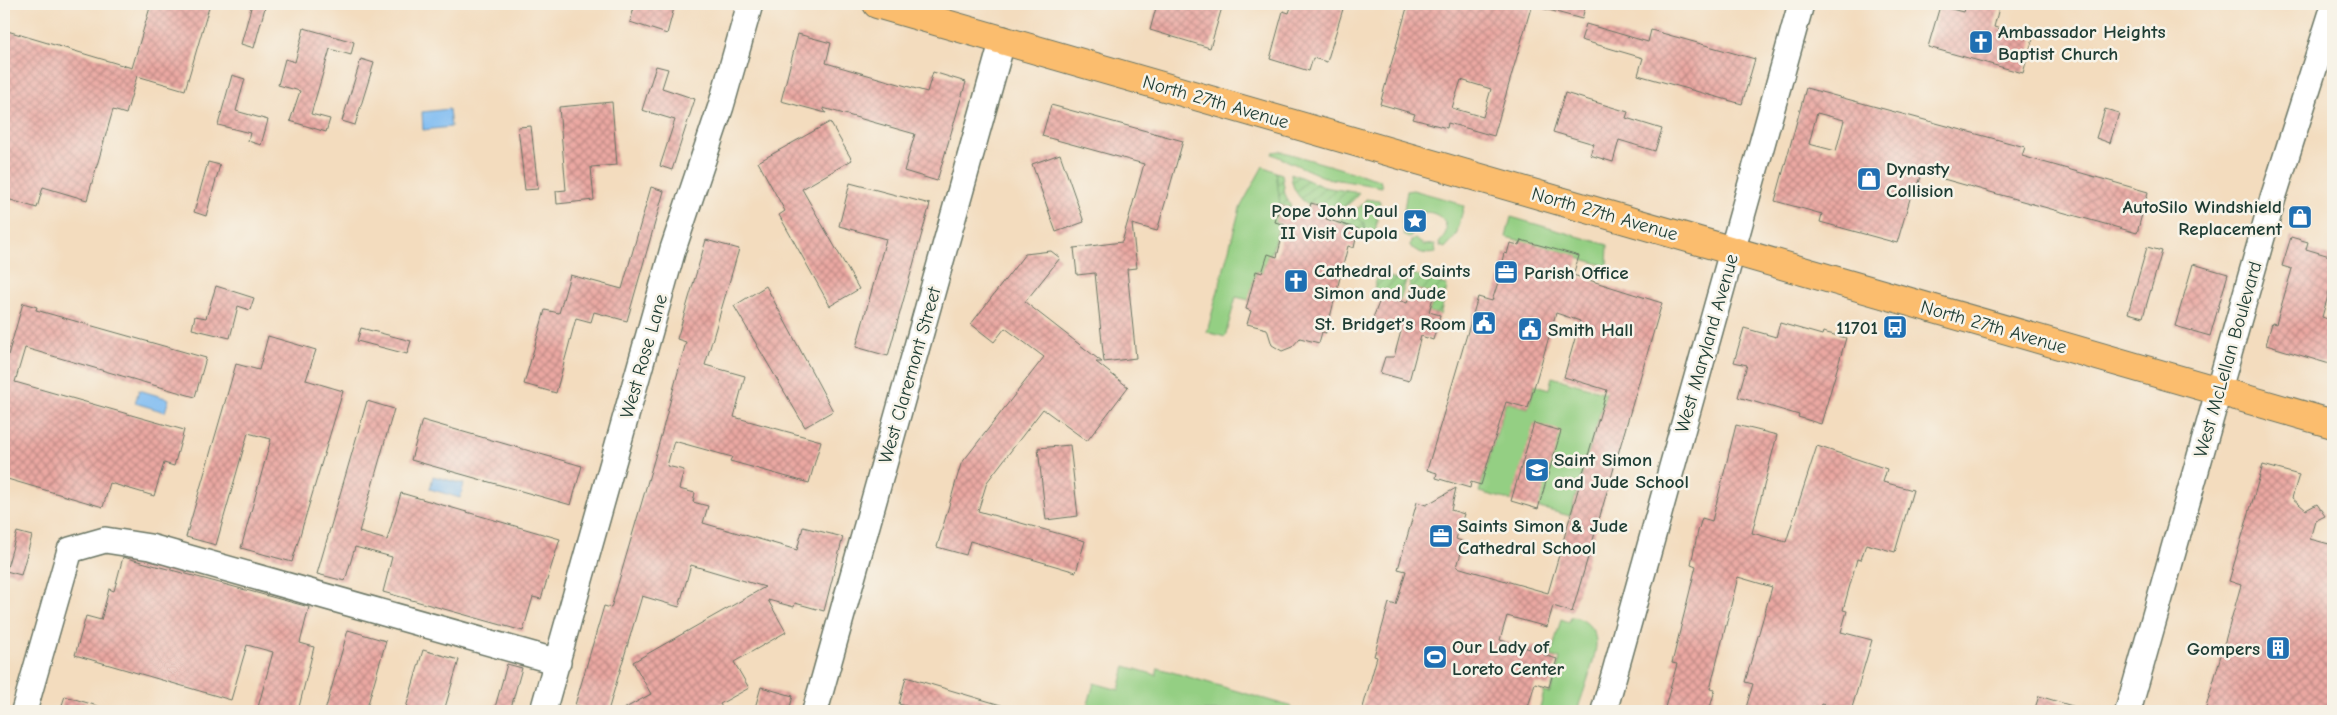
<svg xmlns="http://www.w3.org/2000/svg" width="2337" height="715" viewBox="0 0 2337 715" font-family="'Comic Neue',sans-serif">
<defs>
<pattern id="garden-furrows" width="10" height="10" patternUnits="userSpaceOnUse" patternTransform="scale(1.25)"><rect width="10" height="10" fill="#94cf83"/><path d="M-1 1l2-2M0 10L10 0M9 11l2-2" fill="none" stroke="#78a96c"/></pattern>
<pattern id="building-cross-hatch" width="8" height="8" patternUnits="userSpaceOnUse" patternTransform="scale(1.25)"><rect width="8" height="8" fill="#eba8a2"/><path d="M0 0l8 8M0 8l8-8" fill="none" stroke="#be8a85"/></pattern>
</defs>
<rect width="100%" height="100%" fill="#f7f3e8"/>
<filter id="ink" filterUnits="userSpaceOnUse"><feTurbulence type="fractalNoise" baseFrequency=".02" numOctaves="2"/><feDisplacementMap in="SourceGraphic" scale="10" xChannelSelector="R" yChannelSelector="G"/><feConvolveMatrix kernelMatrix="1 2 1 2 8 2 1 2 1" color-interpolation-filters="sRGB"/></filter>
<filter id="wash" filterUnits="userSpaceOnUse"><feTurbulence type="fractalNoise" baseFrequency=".0096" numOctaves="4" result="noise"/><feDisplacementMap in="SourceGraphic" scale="20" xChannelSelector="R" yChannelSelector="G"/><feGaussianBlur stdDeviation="1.12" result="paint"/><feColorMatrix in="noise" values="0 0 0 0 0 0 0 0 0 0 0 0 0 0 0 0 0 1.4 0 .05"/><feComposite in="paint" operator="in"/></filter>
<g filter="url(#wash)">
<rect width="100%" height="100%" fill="#f3dcbe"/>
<!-- green -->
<path fill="#94cf83" stroke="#5a865c" d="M1280 151 1380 180 1382 187 1326 178 1272 154 1273 152Z
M1263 166 1276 172 1281 202 1275 222 1279 224 1271 255H1268L1262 273 1256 271 1249 300 1236 297 1225 337 1207 332 1240 208Z
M1413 190 1456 202 1457 204 1464 206 1456 236 1445 248 1440 246 1439 243C1467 215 1404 194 1412 236L1409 238 1404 236 1402 222 1407 191Z
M1366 199 1380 201 1374 240 1365 237V231L1355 216 1348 214 1361 206Z
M1511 217 1608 245 1607 266 1578 258V256L1506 237Z
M1415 239 1424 245 1435 244 1436 253C1425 255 1418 253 1410 246L1411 241Z
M1552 377 1606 393 1570 516 1479 492 1506 402 1528 408 1535 385 1549 389Z
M1571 617C1584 617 1596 629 1596 643 1597 655 1582 696 1577 711H1539L1544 692 1550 693 1560 659 1551 656 1561 619 1569 622Z
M1125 666 1156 675 1158 668 1292 707 1291 711H1086L1094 683 1119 690Z"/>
<!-- garden -->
<path fill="url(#garden-furrows)" stroke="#5a865c" d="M1276 172 1282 174 1285 194 1292 209 1280 205Z
M1291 173 1324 187 1359 193C1339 224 1291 210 1291 173Z
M1348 214 1358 218 1364 223 1365 237 1357 235 1358 229 1337 222V221Z
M1404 272 1408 274 1400 301 1373 293 1378 273 1402 281Z
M1413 274 1446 285 1447 288 1440 315 1429 312 1434 294 1409 288Z"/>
<!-- water -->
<path fill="#7fbcf2" stroke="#4f7c93" d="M449 109 451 127 423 130 422 112Z
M139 390 169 399 165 412 135 403Z
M433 476 464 484 460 498 430 489Z"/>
<g id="blocks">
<!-- building -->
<path fill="url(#building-cross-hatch)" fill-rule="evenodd" d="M151 4H210L185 90 137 76 126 114 113 110 87 200 43 187 37 208 4 198V30L132 68Z
M252 4H266L254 48 241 44Z
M635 4H675L667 34 630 22Z
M1157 4H1223L1210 48 1150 30Z
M1292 4H1325L1343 9 1327 62 1313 58 1309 71 1270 59 1283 11 1289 13Z
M1408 4H1532L1494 136 1448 123 1447 128 1413 119 1415 114 1380 104ZM1461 80 1491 89 1483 117 1452 108Z
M1542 4H1586L1582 19 1541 8Z
M1966 4H2000L1994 27 2033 38 2023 73 1928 47 1940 6 1963 12Z
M1586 24 1648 42 1651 30 1755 59 1742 104 1638 75 1643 58 1581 40Z
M304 28 354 42 351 55 330 49 311 114 330 119 326 132 290 121 300 91 278 85 285 59 295 62Z
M798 34 831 43 826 63 927 92 933 72 966 82 937 181 904 171 915 134 823 108 826 113 781 101Z
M361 59 374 63 355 125 342 121Z
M656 66 668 69 662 88 695 99 672 170 660 166 675 120 642 110Z
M232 75 245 79 236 111 268 120 261 145 248 141 250 133 218 125Z
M1806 88 2025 147 2022 156 2148 192 2137 233 1922 173 1916 193 1912 192 1897 243 1820 222 1822 214 1775 201ZM1817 113 1844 120 1836 151 1809 144Z
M1565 93 1628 112 1626 118 1662 129 1655 151 1619 140 1613 162 1590 155 1594 144 1553 132Z
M612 102 617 165 591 167 594 200 557 204 556 191 566 190 559 107Z
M1051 105 1183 141 1157 231 1132 224 1137 268 1127 269 1136 358 1104 362 1095 273 1077 275 1074 248 1122 242 1144 164 1042 136Z
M2105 109 2119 113 2110 143 2096 138Z
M830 122 852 160 802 189 859 289 830 306 779 215 785 211 758 162Z
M531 126 538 189 525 190 518 127Z
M1060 154 1084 222 1056 232 1032 164Z
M208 162 220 165 206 216 194 212Z
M850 183 930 204 888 356 856 347 886 239 839 226Z
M651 187 664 191 627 321 594 312 591 322 576 318 556 393 524 384 545 310 559 313 570 275 622 289Z
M1311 203 1328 208 1326 219 1358 229 1354 248 1348 246 1326 333 1322 332 1319 343 1300 338 1292 347 1282 351 1272 345 1267 329 1247 324 1251 311 1246 309 1256 271 1262 273 1268 254 1277 257 1285 225 1275 222 1280 205 1308 214Z
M2291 237 2308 242 2306 249 2333 257V278L2322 317 2333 321V365L2266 345 2272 323 2276 324 2292 269 2282 266Z
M706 240 739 249 705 365 745 376 734 417 821 441 809 483 730 461 732 457 674 441 667 466 684 470 679 489 695 493 693 502 708 506 703 523 797 550 803 527 843 537 824 611 795 603 794 607 768 600 786 632 734 662 749 688 720 704 724 711H620L651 694 633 662 765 587 691 565 679 607 642 596 608 711H596L575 705 604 606 611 608 659 443 686 342 677 339Z
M1521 240 1579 256 1573 275 1662 303 1572 612 1553 606 1547 627 1507 616 1500 640 1530 649 1531 645 1546 649 1544 655 1557 659 1549 687 1535 683 1527 711H1362L1377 657 1374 656 1389 603 1396 605 1406 571 1398 569 1417 502 1426 505 1456 488 1451 510 1464 514 1456 539 1464 542 1457 567 1548 593 1607 390 1564 377 1580 321 1556 313 1528 408 1506 402 1481 485 1471 482 1470 488 1436 478 1437 473 1427 470 1478 297 1492 301 1502 270H1500L1504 253 1507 254 1510 243 1519 245Z
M2147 247 2162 251 2143 317 2128 313Z
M1051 251 1060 258 1025 302 1102 362H1096L1128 387 1087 441 1043 409 987 482 978 511 1085 541 1076 572 970 541 966 555 937 547 961 464 1044 357 1005 328 994 342 971 324 1025 254Z
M2193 264 2228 274 2210 336 2175 326Z
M216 286 254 298 250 310 238 306 230 338 192 329 195 316 206 318Z
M766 286 833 411 805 427 734 306Z
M1412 288 1434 294 1429 312 1440 315 1433 340 1421 336 1409 381 1380 373 1385 357H1394L1401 331 1371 323 1382 295 1407 303Z
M23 303 37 307 36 310 206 358 195 397 25 348 15 382 184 430 174 466 164 463 154 496 110 483 103 507 4 478V369Z
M1780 323 1822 335 1823 332 1846 338 1821 424 1798 417 1799 415 1738 397 1747 365 1734 362 1744 328 1776 337Z
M361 328 411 341 407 354 357 341Z
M268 336 316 350 306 380 343 391 292 562 241 548 271 439 248 433 216 545 186 537 236 364 259 370Z
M367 401 394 409 359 532 387 540 401 493 560 539 541 599 533 597 523 631 383 592 392 557 355 547 345 581 317 574Z
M422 420 582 466 571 505 411 460Z
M1534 423 1561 431 1538 509 1511 501Z
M1736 425 1777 435 1752 533 1786 542 1817 446 1887 469 1883 482 1913 490 1895 552 1866 544 1861 560 1857 559 1853 574 1843 610 1847 611 1841 632 1872 640 1851 711 1821 704 1819 711H1745L1753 684 1745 682 1772 587 1738 577 1710 689 1715 690 1709 711H1664L1677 664 1672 663 1696 566 1691 564 1698 531 1702 518 1712 521Z
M1070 445 1078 516 1046 520 1038 448Z
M2263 465 2299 475 2292 498 2306 510 2317 504 2325 516 2315 521 2310 539 2333 545V711H2205L2241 585 2229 581Z
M17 532 32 536 21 575 6 571Z
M123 557 309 607 300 643 314 647 298 711H257L273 652 247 645 231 700 75 655 86 616 101 620 109 589 114 591Z
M348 630 386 641 366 711H325Z
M423 650 459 660 444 711H405Z
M507 664 522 668 510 711H494Z
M906 677 1011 708 1010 711H922L899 704Z
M761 687 793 696 789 711H754Z
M65 696 104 708 103 711H60Z
M2039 696 2079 708V711H2034Z"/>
</g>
</g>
<g filter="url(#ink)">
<use href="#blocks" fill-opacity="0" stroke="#697564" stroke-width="1"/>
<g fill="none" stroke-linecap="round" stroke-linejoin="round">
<defs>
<path id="minor" d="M24 711 70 550 105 540 150 547 558 662
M543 711 673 249 721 106 750 4
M815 711 1003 39
M1604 711 1801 4
M2128 711 2273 198 2333 9"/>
<path id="major" d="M877 4 2333 424"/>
</defs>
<!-- minor casing -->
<use href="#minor" stroke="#697564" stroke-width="28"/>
<!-- major casing -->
<use href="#major" stroke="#697564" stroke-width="30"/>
<!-- minor -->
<use href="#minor" stroke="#fff" stroke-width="25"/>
<!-- major -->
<use href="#major" stroke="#fbbd6e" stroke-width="28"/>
</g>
</g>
<!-- icons -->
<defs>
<symbol id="church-square" viewBox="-11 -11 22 22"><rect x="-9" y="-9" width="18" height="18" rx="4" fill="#1f6fb2" stroke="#f7f3e8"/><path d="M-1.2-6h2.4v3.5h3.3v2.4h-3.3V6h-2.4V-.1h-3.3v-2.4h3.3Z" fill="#fff"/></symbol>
<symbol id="shop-square" viewBox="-11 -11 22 22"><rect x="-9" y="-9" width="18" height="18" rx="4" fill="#1f6fb2" stroke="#f7f3e8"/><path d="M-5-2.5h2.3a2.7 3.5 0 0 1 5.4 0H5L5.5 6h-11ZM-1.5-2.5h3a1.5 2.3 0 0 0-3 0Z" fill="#fff"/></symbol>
<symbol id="sight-square" viewBox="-11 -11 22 22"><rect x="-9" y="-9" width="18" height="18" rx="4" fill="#1f6fb2" stroke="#f7f3e8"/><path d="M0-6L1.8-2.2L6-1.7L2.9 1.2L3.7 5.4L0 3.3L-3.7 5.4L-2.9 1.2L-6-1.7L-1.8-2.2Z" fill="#fff"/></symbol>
<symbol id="office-square" viewBox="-11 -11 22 22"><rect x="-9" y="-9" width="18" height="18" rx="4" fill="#1f6fb2" stroke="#f7f3e8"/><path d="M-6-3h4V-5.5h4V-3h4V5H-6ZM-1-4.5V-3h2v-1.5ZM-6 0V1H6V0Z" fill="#fff"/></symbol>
<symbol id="civic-square" viewBox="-11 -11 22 22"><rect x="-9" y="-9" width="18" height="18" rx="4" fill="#1f6fb2" stroke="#f7f3e8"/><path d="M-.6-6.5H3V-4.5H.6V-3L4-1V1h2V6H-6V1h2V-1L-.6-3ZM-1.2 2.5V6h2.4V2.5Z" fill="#fff"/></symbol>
<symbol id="bus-square" viewBox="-11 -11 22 22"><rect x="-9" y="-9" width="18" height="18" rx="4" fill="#1f6fb2" stroke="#f7f3e8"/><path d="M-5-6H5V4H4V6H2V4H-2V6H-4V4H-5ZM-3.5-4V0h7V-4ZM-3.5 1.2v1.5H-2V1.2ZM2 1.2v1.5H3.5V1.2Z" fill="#fff"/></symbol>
<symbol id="school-square" viewBox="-11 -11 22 22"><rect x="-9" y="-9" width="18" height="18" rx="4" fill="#1f6fb2" stroke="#f7f3e8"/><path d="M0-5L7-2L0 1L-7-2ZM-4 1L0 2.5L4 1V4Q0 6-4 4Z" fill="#fff"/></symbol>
<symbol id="building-square" viewBox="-11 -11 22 22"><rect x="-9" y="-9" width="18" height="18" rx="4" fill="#1f6fb2" stroke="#f7f3e8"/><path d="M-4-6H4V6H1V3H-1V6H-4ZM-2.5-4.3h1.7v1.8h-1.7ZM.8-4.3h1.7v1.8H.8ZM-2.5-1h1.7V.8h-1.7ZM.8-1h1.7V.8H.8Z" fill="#fff"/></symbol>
<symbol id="stadium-square" viewBox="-11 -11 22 22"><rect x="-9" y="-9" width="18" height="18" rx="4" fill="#1f6fb2" stroke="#f7f3e8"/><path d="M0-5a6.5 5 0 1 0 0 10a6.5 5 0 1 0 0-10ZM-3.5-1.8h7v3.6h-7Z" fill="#fff"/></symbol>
</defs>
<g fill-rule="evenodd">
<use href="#church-square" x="1967" y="28" width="28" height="28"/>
<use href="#shop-square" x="1855" y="165" width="28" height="28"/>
<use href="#shop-square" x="2286" y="203" width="28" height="28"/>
<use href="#sight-square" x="1401" y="207" width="28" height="28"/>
<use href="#office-square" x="1492" y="258" width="28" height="28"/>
<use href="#church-square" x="1282" y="267" width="28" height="28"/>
<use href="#civic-square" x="1470" y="309" width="28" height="28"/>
<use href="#bus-square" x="1881" y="313" width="28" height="28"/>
<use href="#civic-square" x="1516" y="315" width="28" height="28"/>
<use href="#school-square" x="1523" y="456" width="28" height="28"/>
<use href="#office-square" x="1427" y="522" width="28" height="28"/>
<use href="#building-square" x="2264" y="634" width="28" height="28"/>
<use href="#stadium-square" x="1421" y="643" width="28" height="28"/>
</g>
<g text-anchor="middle" stroke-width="5" stroke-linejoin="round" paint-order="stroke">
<!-- poi labels -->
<g font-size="19" font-weight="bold" fill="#1f3d34" stroke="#f7f3e8" text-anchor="start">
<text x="1998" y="38">Ambassador Heights<tspan x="1998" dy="22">Baptist Church</tspan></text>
<text x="1886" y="175">Dynasty<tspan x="1886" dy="22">Collision</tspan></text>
<text x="2282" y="213" text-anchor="end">AutoSilo Windshield<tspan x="2282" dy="22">Replacement</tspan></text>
<text x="1398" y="217" text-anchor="end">Pope John Paul<tspan x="1398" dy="22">II Visit Cupola</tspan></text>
<text x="1314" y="277">Cathedral of Saints<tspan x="1314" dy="22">Simon and Jude</tspan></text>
<text x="1524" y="279">Parish Office</text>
<text x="1466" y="330" text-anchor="end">St. Bridget’s Room</text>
<text x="1878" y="334" text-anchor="end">11701</text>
<text x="1548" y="336">Smith Hall</text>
<text x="1554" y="466">Saint Simon<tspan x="1554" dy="22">and Jude School</tspan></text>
<text x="1458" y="532">Saints Simon &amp; Jude<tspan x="1458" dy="22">Cathedral School</tspan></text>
<text x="1452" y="653">Our Lady of<tspan x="1452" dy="22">Loreto Center</tspan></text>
<text x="2260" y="655" text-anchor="end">Gompers</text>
</g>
<!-- street labels -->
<g font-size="19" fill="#1f3d34" stroke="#f7f3e8">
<text transform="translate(1216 101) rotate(16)" y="7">North 27th Avenue</text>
<text transform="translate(1605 213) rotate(16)" y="7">North 27th Avenue</text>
<text transform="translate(1994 326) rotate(16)" y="7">North 27th Avenue</text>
<text transform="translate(1706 343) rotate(-74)" y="7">West Maryland Avenue</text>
<text transform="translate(643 356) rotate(-74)" y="7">West Rose Lane</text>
<text transform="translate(2227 359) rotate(-74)" y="7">West McLellan Boulevard</text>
<text transform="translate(909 375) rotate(-74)" y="7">West Claremont Street</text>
</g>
</g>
<!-- margin -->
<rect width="2337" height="715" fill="none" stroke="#f7f3e8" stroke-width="20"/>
</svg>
